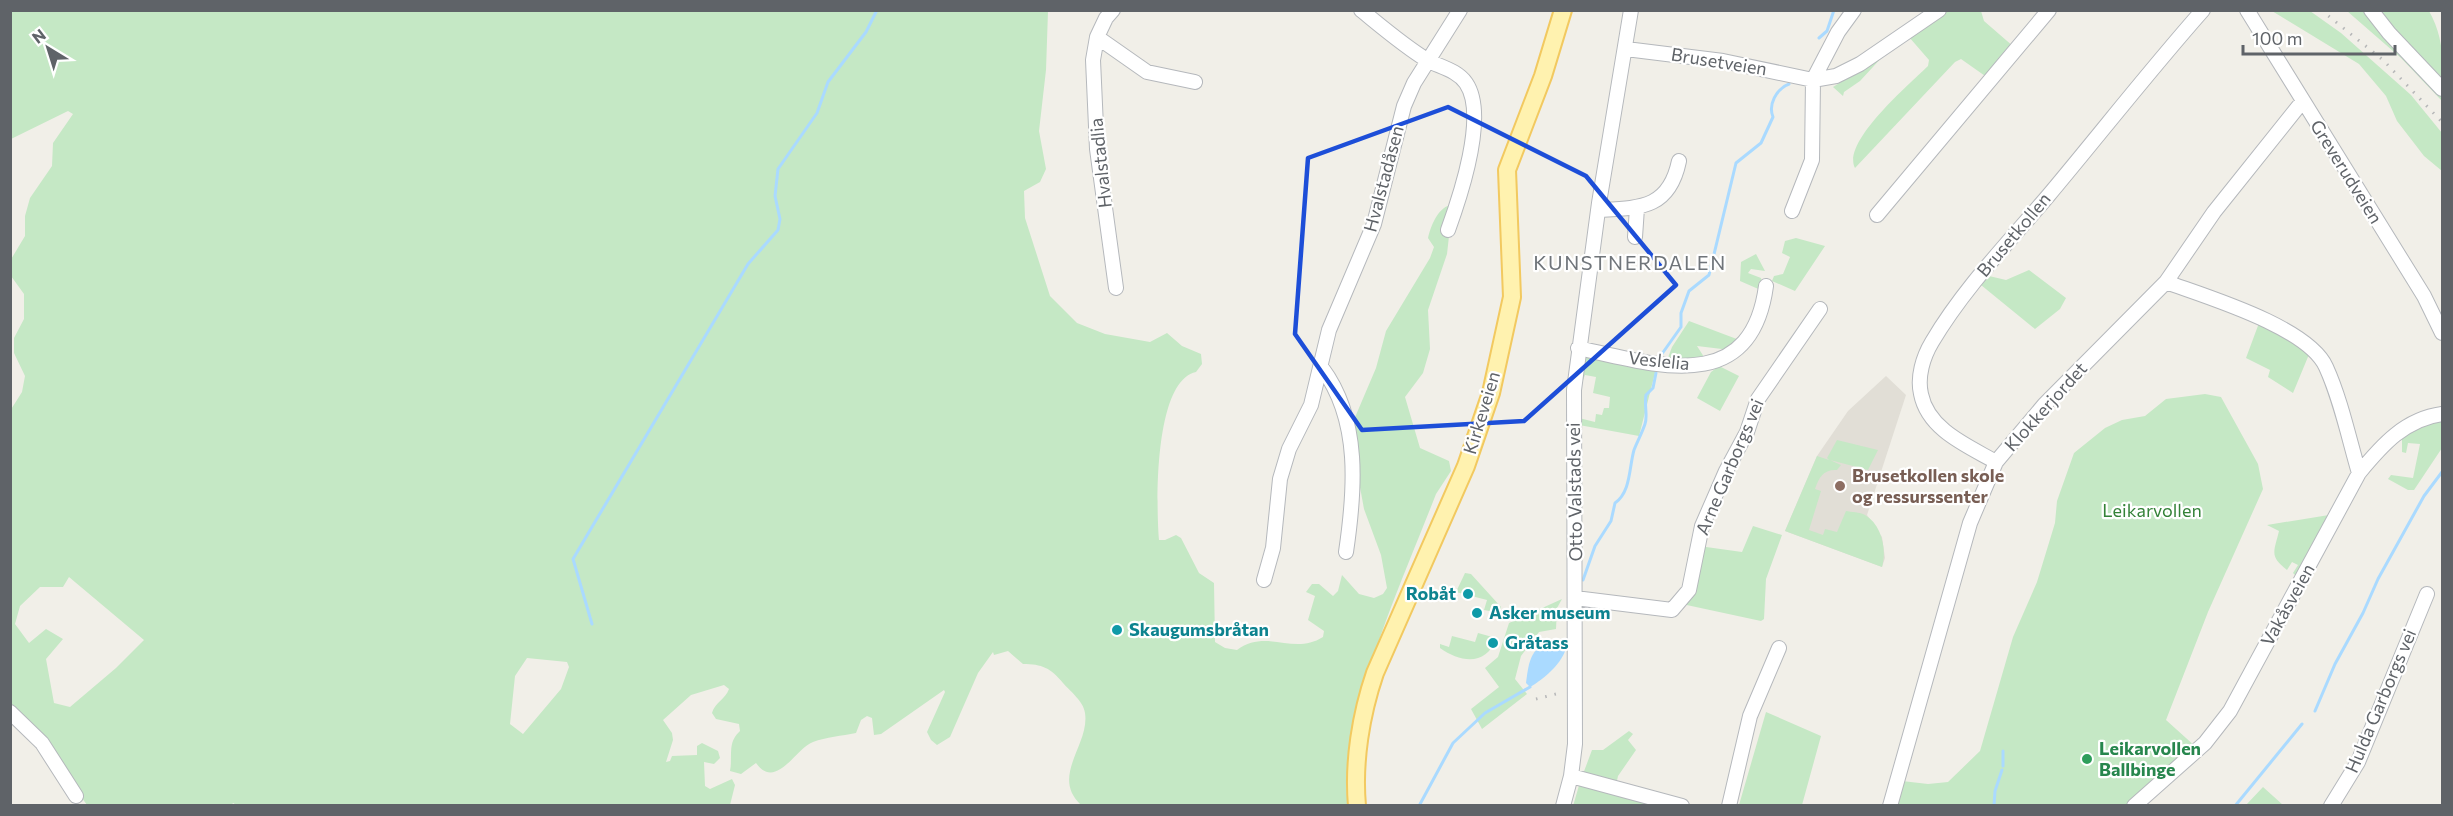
<svg xmlns="http://www.w3.org/2000/svg" width="2453" height="816" viewBox="0 0 2453 816" font-family="Commissioner,sans-serif">
<rect width="100%" height="100%" fill="#f1efe8"/>
<!-- education -->
<path fill="#e1ded6" d="M1886 376 1906 395 1867 515 1882 537 1885 558 1882 567 1785 531 1817 456 1848 411Z"/>
<!-- green -->
<path fill="#c5e8c5" fill-rule="evenodd" d="M11 11H1048L1046 70 1039 131 1046 169 1040 182 1024 191 1025 218 1050 296 1077 323 1105 334 1150 342 1167 333 1182 346 1201 354 1202 364 1196 372C1154 381 1156 505 1159 540H1165L1176 535 1181 538 1199 573 1214 583 1215 642 1225 648 1237 650C1267 628 1293 656 1323 637L1324 631 1308 620 1315 596 1306 592 1312 584H1319L1333 596 1338 591 1342 575 1359 594 1374 598 1383 594 1387 588 1381 555 1364 509 1351 438 1353 422 1376 368 1386 331 1430 258 1434 247 1428 238C1431 226 1437 209 1450 205L1452 209 1447 254 1428 310 1430 349 1423 373 1405 397 1420 448 1449 461 1451 471 1436 494C1405 574 1368 653 1353 737 1349 759 1344 783 1348 805H1081C1050 776 1090 745 1085 713 1084 702 1070 691 1063 683 1051 668 1042 664 1023 664L1008 651 994 655 993 652 978 673 950 737 937 745 931 740 927 732 945 692 944 690 881 734 874 735 872 718 867 716 861 720 856 733C842 736 826 737 813 742 796 748 776 791 756 763L741 774 730 771C733 755 727 743 740 731L739 724 716 719 712 713C715 702 725 700 729 689L724 685 691 695 663 720 672 733 673 740 666 762 670 761 672 756 697 755V746L702 743 718 751 720 758 714 764 704 762 705 786 710 789 732 779 735 785 730 805 235 806 234 803 227 806 87 805 41 740 11 708 10 411 22 392 25 376 14 353V338L24 319V294L11 276 10 261 25 236V216L30 198 52 166 53 143 73 114 68 111 11 139ZM69 577 144 640 116 668 70 707 54 703 46 659 63 639 46 629 29 643 15 624 20 606 40 587H63ZM527 658 567 662 569 667 561 689 523 734 510 724 515 676Z
M1947 11H1981L1984 21 2014 47 1988 78 1961 59 1955 62 1855 168C1841 142 1911 83 1928 66L1929 60 1909 37Z
M2272 11H2310L2341 33 2411 95 2442 133V171L2424 156 2397 121 2386 96 2359 64Z
M2347 11H2367L2442 94V101L2401 58Z
M2375 11H2429C2441 32 2444 55 2442 79Z
M1884 55 1860 81 1844 92 1843 96 1833 87Z
M1796 238 1825 246 1795 291 1772 281 1774 276 1783 274 1790 257 1782 253 1785 241Z
M1756 254 1765 271 1751 269 1748 273 1761 278 1763 291 1740 281 1741 262Z
M2029 270 2066 298 2060 309 2035 329 1981 285 1989 276 2006 280Z
M1689 321 1742 341 1721 354 1722 349 1697 346 1704 357 1666 363 1672 347Z
M2259 323 2310 352 2293 393 2268 377 2270 370 2246 358Z
M1590 355 1656 369 1639 436 1579 425V418L1595 422 1596 414 1602 415 1604 408H1609L1610 397 1593 393 1596 377 1585 375 1581 385 1582 360Z
M1719 366 1739 376 1720 411 1697 398 1711 372Z
M2205 394 2221 397 2258 464 2263 489 2208 612 2166 720 2196 747 2128 805 1894 806 1902 781 1928 784 1948 782 1980 751 2013 637 2037 582 2055 523 2057 501 2074 453 2105 428 2122 420 2145 416 2166 399Z
M2440 421 2442 422V448L2414 490H2408L2388 479 2391 475 2413 478 2420 444 2408 443 2406 453 2402 452V437L2406 433Z
M1837 440 1878 450 1868 470 1830 460 1841 465 1837 470C1824 469 1819 477 1815 489L1821 491 1809 530 1823 535 1825 529 1837 532 1846 511C1851 512 1860 512 1865 515 1882 525 1887 550 1882 567L1785 531 1817 456 1829 460 1827 458Z
M2329 515 2297 577 2293 573 2298 565 2292 562 2287 570C2269 556 2274 552 2279 531L2267 525Z
M1753 526 1782 535 1766 579 1764 619 1761 621 1682 604 1699 546 1742 552Z
M1465 573 1471 574 1501 607 1500 613 1484 610 1487 600 1456 592Z
M1562 599 1557 608 1556 629 1539 632 1521 656 1515 679 1527 694 1482 729 1471 709 1499 687 1485 668 1498 657 1509 623Z
M1478 633 1496 638C1487 666 1461 663 1440 648V644L1449 647 1452 636 1475 642Z
M1766 712 1821 736 1802 805H1739Z
M1629 731 1633 734 1628 740 1636 750 1618 776 1616 785 1583 774 1592 750H1603Z
M1580 782 1661 806H1573Z
M2263 787 2283 805H2246Z"/>
<!-- water -->
<path fill="#aadaff" d="M1556 640 1566 642C1569 658 1543 680 1530 687L1526 683C1529 659 1531 646 1556 640Z"/>
<g fill="none" stroke-linecap="round" stroke-linejoin="round">
<!-- stream -->
<path stroke="#aadaff" stroke-width="3" d="M1819 38 1827 31 1834 10
M1659 358 1681 327V313L1689 291 1709 275 1736 163 1761 143 1773 117C1768 105 1776 89 1789 84
M1583 580 1595 546 1611 521 1615 503C1631 492 1629 467 1634 450 1637 442 1642 433 1645 424 1648 416 1644 405 1646 395L1653 388 1656 373
M592 624 573 559 748 264 778 230 780 219 775 196 778 169 817 113 828 82 866 32 877 10
M2315 711 2335 664 2363 613 2378 579 2424 496 2442 472
M2003 766V751
M1419 806 1453 743 1485 713 1530 687
M1994 806 1995 791 2002 770
M2235 806 2302 724"/>
<defs>
<path id="minor" d="M1113 10 1106 18 1097 37 1093 60 1097 149 1116 288
M1361 10C1382 27 1404 46 1427 60 1440 67 1457 70 1466 83 1488 115 1460 197 1448 230
M2247 10 2424 296 2442 333
M2371 10 2389 33 2442 89
M1097 37 1147 72 1195 82
M1626 49 1723 61 1813 80 1836 76 1860 64 1939 10
M1598 210C1640 208 1669 209 1679 161
M1792 211 1812 160 1813 80 1838 32 1854 10
M1877 215 2049 10
M1635 237 1637 208
M2166 282C2207 297 2308 327 2326 367 2341 400 2349 439 2359 473
M1578 348C1656 365 1751 397 1766 286
M1322 368C1361 420 1355 491 1346 552
M1996 462C1968 446 1928 430 1921 394 1917 377 1923 357 1932 342 1964 288 2008 243 2048 196 2100 134 2149 71 2203 10
M1264 580 1273 548 1280 479 1289 449 1311 405 1329 330 1374 224 1404 106 1414 83 1460 10
M1575 598 1672 610 1689 590 1702 526 1726 471 1747 432 1758 399 1820 309
M10 712 42 743 76 796
M1571 776 1682 806
M1563 806 1571 776 1575 744 1574 390 1599 203 1631 10
M1729 806 1750 716 1779 648
M1890 806 1970 523 1996 462 2044 405 2166 282 2214 212 2302 102
M2134 806 2205 743 2230 711 2359 473C2382 445 2405 419 2442 414
M2331 806 2358 762 2427 594"/>
<path id="major" d="M1357 806C1353 762 1361 714 1375 673L1466 466 1491 393 1512 297 1507 170 1543 76 1563 10"/>
</defs>
<!-- minor casing -->
<use href="#minor" stroke="#b5b8bc" stroke-width="16"/>
<!-- major casing -->
<use href="#major" stroke="#f2c960" stroke-width="20"/>
<!-- minor -->
<use href="#minor" stroke="#fff" stroke-width="14"/>
<!-- major -->
<use href="#major" stroke="#fff2af" stroke-width="16"/>
<!-- rail -->
<path stroke="#b6b7b8" stroke-width="3" stroke-dasharray="1.5 8" stroke-linecap="butt" d="M2321 10 2383 60 2442 122
M1536 699 1556 694"/>
</g>
<!-- marked area -->
<path fill="none" stroke="#1d4ed8" stroke-width="4.5" stroke-linejoin="round" d="M1448 107 1586 176 1676 285 1524 421 1362 430 1295 334 1308 158Z"/>
<!-- markers -->
<circle fill="#8d6e63" stroke="#fff" stroke-width="2" cx="1840" cy="486" r="6"/>
<g fill="#0f9aa8" stroke="#fff" stroke-width="2">
<circle cx="1468" cy="594" r="6"/>
<circle cx="1477" cy="613" r="6"/>
<circle cx="1117" cy="630" r="6"/>
<circle cx="1493" cy="643" r="6"/>
</g>
<circle fill="#2e9e5b" stroke="#fff" stroke-width="2" cx="2087" cy="759" r="6"/>
<g text-anchor="middle" stroke-width="4.5" stroke-linejoin="round" paint-order="stroke">
<!-- street labels -->
<g font-size="18" fill="#5f6368" stroke="#fff">
<text transform="translate(1719 62) rotate(9)" y="6">Brusetveien</text>
<text transform="translate(1101 163) rotate(-96)" y="6">Hvalstadlia</text>
<text transform="translate(2346 172) rotate(58)" y="6">Greverudveien</text>
<text transform="translate(1384 179) rotate(-75)" y="6">Hvalstadåsen</text>
<text transform="translate(2014 235) rotate(-50)" y="6">Brusetkollen</text>
<text transform="translate(1659 361) rotate(6)" y="6">Veslelia</text>
<text transform="translate(2046 407) rotate(-48)" y="6">Klokkerjordet</text>
<text transform="translate(1482 413) rotate(-73)" y="6">Kirkeveien</text>
<text transform="translate(1730 467) rotate(-67)" y="6">Arne Garborgs vei</text>
<text transform="translate(1575 492) rotate(-91)" y="6">Otto Valstads vei</text>
<text transform="translate(2288 605) rotate(-61)" y="6">Vakåsveien</text>
<text transform="translate(2381 701) rotate(-67)" y="6">Hulda Garborgs vei</text>
</g>
<!-- education labels -->
<g font-size="18" font-weight="bold" fill="#785e54" stroke="#fff" text-anchor="start">
<text x="1852" y="482">Brusetkollen skole<tspan x="1852" dy="21">og ressurssenter</tspan></text>
</g>
<!-- park labels -->
<g font-size="18" fill="#348238" stroke="#fff">
<text x="2152" y="517">Leikarvollen</text>
</g>
<!-- culture labels -->
<g font-size="18" font-weight="bold" fill="#0d838f" stroke="#fff" text-anchor="start">
<text x="1456" y="600" text-anchor="end">Robåt</text>
<text x="1489" y="619">Asker museum</text>
<text x="1129" y="636">Skaugumsbråtan</text>
<text x="1505" y="649">Gråtass</text>
</g>
<!-- leisure labels -->
<g font-size="18" font-weight="bold" fill="#27864d" stroke="#fff" text-anchor="start">
<text x="2099" y="755">Leikarvollen<tspan x="2099" dy="21">Ballbinge</tspan></text>
</g>
<!-- neighbourhood labels -->
<g font-size="20" letter-spacing="1.5" fill="#70757a" stroke="#fff">
<text x="1630" y="270">KUNSTNERDALEN</text>
</g>
</g>
<!-- border -->
<rect width="2453" height="816" fill="none" stroke="#5f6368" stroke-width="24"/>
<!-- north arrow -->
<g transform="translate(48 48) rotate(322)" stroke="#ffffff" stroke-width="4.5" paint-order="stroke">
<path d="M0-4.5L10 22L0 15L-10 22Z" fill="#5f6368"/>
<text y="-9" font-size="16" font-weight="bold" text-anchor="middle" fill="#5f6368">N</text>
</g>
<!-- scale -->
<path d="M2243 45v9h152v-9" fill="none" stroke="#5f6368" stroke-width="3"/>
<text x="2252" y="45" font-size="18" fill="#5f6368" stroke="#ffffff" stroke-width="4.5" paint-order="stroke">100 m</text>
</svg>
